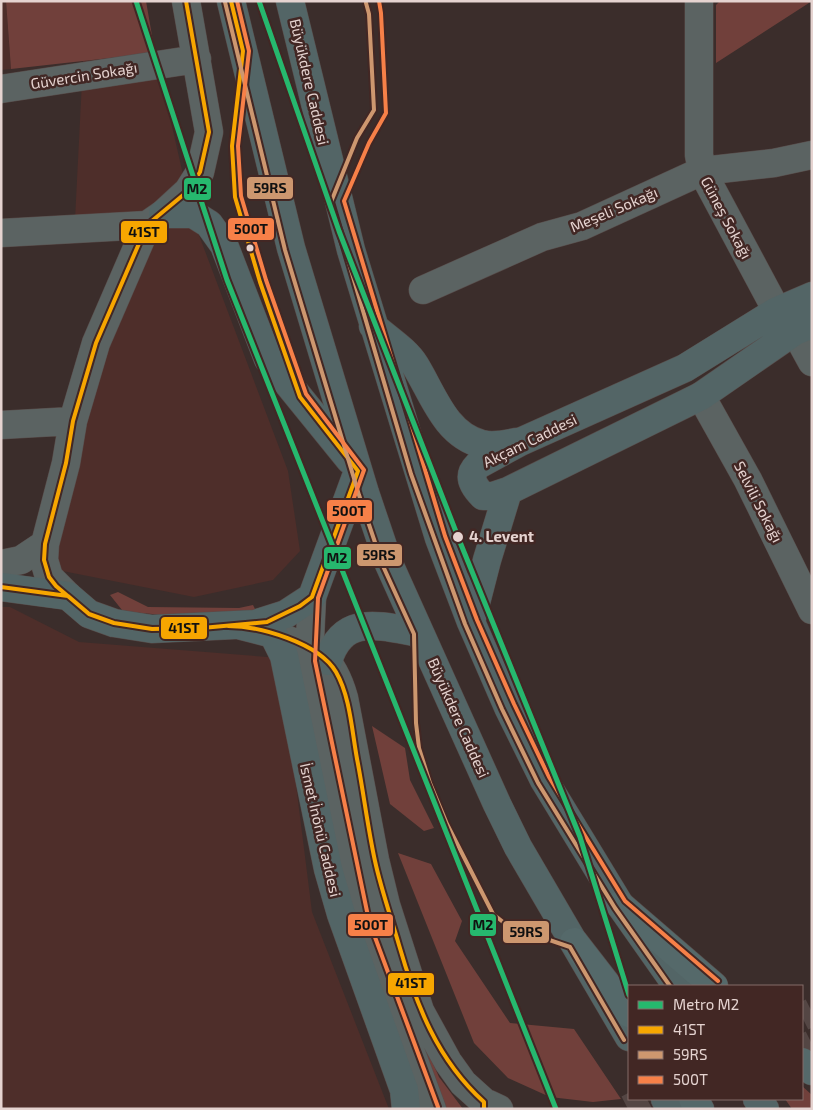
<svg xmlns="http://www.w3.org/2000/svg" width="813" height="1110" viewBox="0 0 813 1110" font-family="'Exo 2',sans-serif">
<rect width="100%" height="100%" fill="#3b2d2b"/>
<!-- built -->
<path fill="#4e2e2a" d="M1 1H6L11 69 1 70Z
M155 53 194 222 288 471 300 551 273 580 194 597 7 560 35 557 137 235 75 220 83 61Z
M1 607H10L79 642 280 658 312 912 389 1109H1Z"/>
<!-- green -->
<path fill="#71403b" d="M6 1H146L155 53 11 69Z
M720 1H812L716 63V5Z
M118 592 148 607 239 608 253 605 255 609 249 614C207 615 163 618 122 610L110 595Z
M372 726 405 748 410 780 434 828 424 831 390 804Z
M398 853 431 864 462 921 455 941 510 1023 574 1029 621 1099 593 1102 550 1097 508 1078 474 1043Z
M407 1004 439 1077 463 1109H444Z
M802 1086 812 1095V1109H792L785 1099H802Z"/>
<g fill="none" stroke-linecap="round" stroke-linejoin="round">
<!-- minor-tunnel -->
<path stroke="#544644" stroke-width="28" stroke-dasharray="28 14" stroke-linecap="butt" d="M802 1017 812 1012
M802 1049 812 1044
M628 1109 647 1099"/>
<defs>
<path id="minor" d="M699 1V155L702 171 777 311 795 331 812 362
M1 89 197 59
M1 233 147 225 163 214 188 191 200 172 209 132 186 1
M423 290 542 237 582 226 702 171 774 163 812 155
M701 396 748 480 812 610
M1 425 73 421
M1 564 21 560 45 544
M68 596 49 577 44 560 45 544 66 463 73 421 96 343 147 225
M312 597 309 661 363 923 432 1109
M273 634C315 651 331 652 344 698L375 860 386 905 420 1011 448 1062 463 1083 484 1102 499 1109"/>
<path id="major" d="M231 1 291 248 365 493 389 564 497 804 518 847 629 1037
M290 1 351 250 439 538 471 622 508 707 544 780 620 905 677 986
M163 214H193L209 224 224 245 268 359 350 460
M812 296 777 311 685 368 520 442 478 465C467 476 473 486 483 496H493L508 491 701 396 795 331 812 324
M373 326C386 338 406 350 415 365 433 394 445 435 482 444 493 447 506 444 516 442
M1 587 68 596 89 614 114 623 152 629 255 624 286 614 312 597 358 471
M471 622 487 560 508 491
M238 625 273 634 284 656 328 869 341 914 404 1090 406 1109
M328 661C343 613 380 626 420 633
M665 1099 671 1109
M757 1099 765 1109"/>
<path id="highway" d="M620 905 714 986
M574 942 629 1013
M802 1062 812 1071
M693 1099 700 1109"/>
</defs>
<!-- minor casing -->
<use href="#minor" stroke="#584c4a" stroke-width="29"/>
<!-- major casing -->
<use href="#major" stroke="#584c4a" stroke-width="29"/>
<!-- highway casing -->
<use href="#highway" stroke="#584c4a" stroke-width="29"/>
<!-- minor -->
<use href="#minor" stroke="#5b6362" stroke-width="28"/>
<!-- major -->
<use href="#major" stroke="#536566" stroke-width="28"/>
<!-- highway -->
<use href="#highway" stroke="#55696a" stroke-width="28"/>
<defs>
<path id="bus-1" d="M186 1 209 132 200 172 188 191 147 225 96 343 73 421 66 463 45 544 44 560 49 577 56 586 89 614 114 623 152 629 202 628 267 622 300 606 312 597 358 471 300 397 260 282 235 197 232 146 243 51 231 1
M1 587 68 596 88 613
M228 626C260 626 319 643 336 672 351 698 352 735 358 764 364 796 368 829 375 861 381 889 391 917 399 945 416 1004 437 1060 484 1102V1109"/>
<path id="bus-2" d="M225 2 285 250 359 495 383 566 414 634 416 723 419 748 430 783 447 824 493 914 508 926 570 947 624 1040
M366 3 369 14 374 110 357 138 331 202 411 474 465 624 502 709 538 783 615 908 670 986"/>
<path id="bus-3" d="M237 1 249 51 238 146 241 196 266 280 306 394 364 470 318 598 315 661 369 921 438 1107
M379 1 381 13 386 113 369 143 344 201 445 536 477 620 514 704 549 777 625 901 718 981"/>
</defs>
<!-- bus-1 casing -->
<use href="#bus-1" stroke="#422724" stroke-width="8"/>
<!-- bus-2 casing -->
<use href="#bus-2" stroke="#422724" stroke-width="8"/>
<!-- bus-3 casing -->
<use href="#bus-3" stroke="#422724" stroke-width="8"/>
<!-- bus-1 -->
<use href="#bus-1" stroke="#f7a600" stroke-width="4"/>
<!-- bus-2 -->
<use href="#bus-2" stroke="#cd976f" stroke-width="4"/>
<!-- bus-3 -->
<use href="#bus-3" stroke="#f78048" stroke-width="4"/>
<defs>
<path id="metro-1" d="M136 1 227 280 556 1109
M259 1 339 231 460 542 580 837 629 995"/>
</defs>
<!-- metro-1 casing -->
<use href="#metro-1" stroke="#422724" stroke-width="9"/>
<!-- metro-1 -->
<use href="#metro-1" stroke="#26b86e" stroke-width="5"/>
</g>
<!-- markers -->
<g fill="#e5d3d0" stroke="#422724" stroke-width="2">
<circle cx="250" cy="248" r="4.5"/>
<circle cx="458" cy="537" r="6"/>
</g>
<g text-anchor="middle" stroke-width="5" stroke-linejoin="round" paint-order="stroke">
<!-- street labels -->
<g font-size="15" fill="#e5d3d0" stroke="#422724">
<text transform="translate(84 76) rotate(-9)" y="5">Güvercin Sokağı</text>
<text transform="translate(309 82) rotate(77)" y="5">Büyükdere Caddesi</text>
<text transform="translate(614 210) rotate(-23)" y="5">Meşeli Sokağı</text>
<text transform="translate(726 218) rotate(62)" y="5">Güneş Sokağı</text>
<text transform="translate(530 441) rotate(-26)" y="5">Akçam Caddesi</text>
<text transform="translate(758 502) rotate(63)" y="5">Selvili Sokağı</text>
<text transform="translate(458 718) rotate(66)" y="5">Büyükdere Caddesi</text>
<text transform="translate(320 830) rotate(77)" y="5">İsmet İnönü Caddesi</text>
</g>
<!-- stop labels -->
<g font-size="15" font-weight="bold" fill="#e5d3d0" stroke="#422724" text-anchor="start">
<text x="469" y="542">4. Levent</text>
</g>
</g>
<g stroke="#422724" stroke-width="2">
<rect x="246" y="176" width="48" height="24" rx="5" fill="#cd976f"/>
<rect x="183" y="177" width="29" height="24" rx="5" fill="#26b86e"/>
<rect x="227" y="217" width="48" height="24" rx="5" fill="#f78048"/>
<rect x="120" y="220" width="48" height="24" rx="5" fill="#f7a600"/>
<rect x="326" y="499" width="47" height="24" rx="5" fill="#f78048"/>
<rect x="356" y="543" width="47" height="24" rx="5" fill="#cd976f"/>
<rect x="323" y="546" width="29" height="24" rx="5" fill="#26b86e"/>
<rect x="160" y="616" width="48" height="24" rx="5" fill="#f7a600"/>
<rect x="347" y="913" width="47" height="24" rx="5" fill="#f78048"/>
<rect x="469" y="913" width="28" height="24" rx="5" fill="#26b86e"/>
<rect x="502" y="920" width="48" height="24" rx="5" fill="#cd976f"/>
<rect x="387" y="972" width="48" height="24" rx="5" fill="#f7a600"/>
</g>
<g font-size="14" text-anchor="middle" font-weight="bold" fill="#111">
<text x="270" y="193">59RS</text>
<text x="197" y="194">M2</text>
<text x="251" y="234">500T</text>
<text x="144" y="237">41ST</text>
<text x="349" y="516">500T</text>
<text x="379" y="560">59RS</text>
<text x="337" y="563">M2</text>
<text x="184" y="633">41ST</text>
<text x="371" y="930">500T</text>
<text x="483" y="930">M2</text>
<text x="526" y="937">59RS</text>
<text x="411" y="988">41ST</text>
</g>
<!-- border -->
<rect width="813" height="1110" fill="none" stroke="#e5d3d0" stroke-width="5"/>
<!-- legend -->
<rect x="628" y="985" width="175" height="115" fill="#422724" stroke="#836c69"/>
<rect x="638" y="1001" width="25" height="8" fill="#26b86e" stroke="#836c69"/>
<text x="673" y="1010" font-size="15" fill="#e5d3d0">Metro M2</text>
<rect x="638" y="1026" width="25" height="8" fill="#f7a600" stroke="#836c69"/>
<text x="673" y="1035" font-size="15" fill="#e5d3d0">41ST</text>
<rect x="638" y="1051" width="25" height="8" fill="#cd976f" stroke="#836c69"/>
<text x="673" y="1060" font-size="15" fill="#e5d3d0">59RS</text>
<rect x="638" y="1076" width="25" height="8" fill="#f78048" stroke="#836c69"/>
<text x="673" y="1085" font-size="15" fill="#e5d3d0">500T</text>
</svg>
